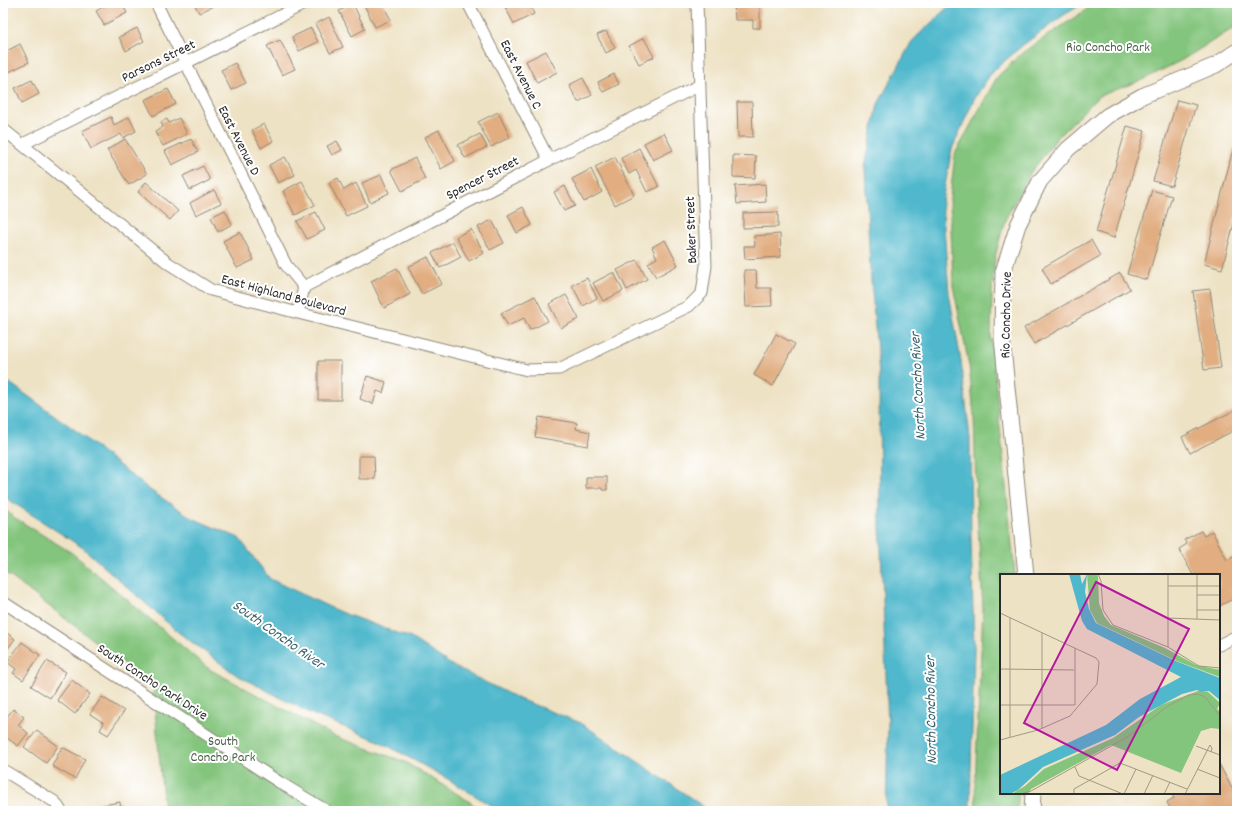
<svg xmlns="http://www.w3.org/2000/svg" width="1240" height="814" viewBox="0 0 1240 814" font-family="Dekko,sans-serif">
<rect width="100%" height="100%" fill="#fff"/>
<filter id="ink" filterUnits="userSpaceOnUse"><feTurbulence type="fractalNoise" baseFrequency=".025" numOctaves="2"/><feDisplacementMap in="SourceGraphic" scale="8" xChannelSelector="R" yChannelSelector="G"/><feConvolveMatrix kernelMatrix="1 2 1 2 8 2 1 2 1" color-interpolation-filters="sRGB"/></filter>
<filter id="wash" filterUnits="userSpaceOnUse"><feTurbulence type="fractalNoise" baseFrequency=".012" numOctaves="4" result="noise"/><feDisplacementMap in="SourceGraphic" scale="16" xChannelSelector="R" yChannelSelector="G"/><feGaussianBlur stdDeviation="0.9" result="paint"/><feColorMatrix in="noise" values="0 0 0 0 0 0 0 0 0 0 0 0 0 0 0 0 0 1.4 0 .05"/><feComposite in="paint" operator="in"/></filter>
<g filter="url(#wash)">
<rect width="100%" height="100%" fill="#eee2c4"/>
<!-- green -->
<path fill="#83c57d" stroke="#577854" d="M1096 3H1237V26L1182 60 1142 80 1099 96 1058 137 1031 172 1005 220 995 257 992 291 991 338 1015 575H1001V793H1019L1017 811H976L975 786 983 608 976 493 974 415 969 365 953 286 950 198 955 154 997 77 1022 53Z
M3 508 15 518 72 553 209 669 334 736 405 762 467 800 482 811H164L153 686 11 577 3 572Z"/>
<!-- water -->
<path fill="#4fb8cc" stroke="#3d727c" d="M952 3H1084L1064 15 1023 45 992 72 974 99 952 149 942 201 949 293 961 361 970 438 971 536 974 649 970 811H886L888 726 880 525 879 375 870 267 865 167 878 104 912 41Z
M3 378 75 430 150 490 192 518 239 538 270 579 340 612 411 638 453 666 519 699 581 723 710 811H500L446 778 379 741 312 714 235 674 178 632 83 548 3 496Z"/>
<g id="blocks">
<!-- building -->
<path fill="#e1ad81" d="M111 3H122L127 13 104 25 96 11Z
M194 3H214L215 5 199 13Z
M363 3H382L391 20 375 27Z
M503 3H529L534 14 514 24Z
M734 3H760V28H753V20H735Z
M353 4 365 29 352 36 339 11Z
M329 17 343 47 330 53 315 24Z
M137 28 144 41 126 51 119 37Z
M311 28 318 42 299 51 292 37Z
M606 31 615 48 606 53 597 35Z
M644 38 654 57 639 64 629 46Z
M280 40 295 69 282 75 267 46Z
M20 44 29 62 3 75V53Z
M546 51 557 72 537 83 526 61Z
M235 63 246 83 231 90 221 70Z
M614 74 619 84 603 92 598 82Z
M583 78 592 95 578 102 569 85Z
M32 80 39 94 22 103 15 88Z
M168 89 176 104 153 116 145 100Z
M1177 100 1196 105 1172 186 1153 181Z
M737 102H752L753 137H738Z
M498 112 510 137 491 147 478 122Z
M111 117 114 125 129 117 136 131 123 138 121 134 91 149 82 131Z
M179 118 187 134 163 146 155 132 163 127 161 122 167 119 169 123Z
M264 124 273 141 261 148 252 130Z
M1127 126 1145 131 1114 238 1096 232Z
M439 130 455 161 441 169 425 137Z
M664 133 673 150 653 160 644 143Z
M480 134 487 147 465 158 458 145Z
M125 139 147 174 129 185 107 150Z
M191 139 198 152 172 165 165 151Z
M337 141 342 150 332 155 327 146Z
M639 148 659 187 647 192 636 170 629 174 621 158Z
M1233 149 1237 150V212L1222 269 1204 264Z
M733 155 756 156 755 178 733 177Z
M285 157 295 175 278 183 269 165Z
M615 157 634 195 615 205 595 167Z
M415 158 425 179 402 191 391 170Z
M203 166 210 180 190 190 183 176Z
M591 169 602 192 584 202 572 179Z
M381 175 389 193 370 202 362 183Z
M338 178 344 190 356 183 367 206 346 216 329 183Z
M302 181 315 205 295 215 283 191Z
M146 182 178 211 170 220 138 192Z
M765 184 766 202 737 204 735 186Z
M565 186 575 206 564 211 554 192Z
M214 190 221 203 196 215 190 203Z
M1152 190 1172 196 1147 280 1127 274Z
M523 207 532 225 517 233 508 215Z
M225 210 232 224 218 232 211 217Z
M316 212 325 230 307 239 297 221Z
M778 212V227L743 228V213Z
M492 220 504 243 490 250 478 227Z
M471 229 484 253 469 261 456 237Z
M240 232 254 260 237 268 223 241Z
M780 234 781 257 745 259 744 246H755L754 236Z
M665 240 678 265 656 277 648 263 657 258 652 247Z
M1091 240 1100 256 1051 284 1042 268Z
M453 242 461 257 440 268 432 253Z
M428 257 442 284 422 294 408 267Z
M637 260 647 279 627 290 617 270Z
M397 268 410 294 384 308 371 281Z
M744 270H756L757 288H771L772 306 746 307Z
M614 272 623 291 603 301 593 283Z
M1120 273 1130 289 1034 344 1024 328Z
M587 278 597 298 583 306 572 285Z
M1210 289 1221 368 1204 370 1193 291Z
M566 295 579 319 561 328 549 304Z
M535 296 548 321 530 330 524 318 508 326 501 313Z
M776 334 795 344 773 386 754 375Z
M318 361H341V400H318Z
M367 376 386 382 383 393 377 391 373 404 360 399Z
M1237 409V429L1190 453 1182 437Z
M539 417 577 423 576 429 590 432 588 446 535 437Z
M359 456H374L375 479H359Z
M586 477H607V490H602V488H586Z
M1201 531 1204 536 1212 531 1227 560 1237 555V597L1219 606V575H1193L1179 549 1187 544 1184 540Z
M3 630 15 639 3 655Z
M22 642 40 655 23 680 13 673 16 669 7 662Z
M47 661 66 672 50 698 31 686Z
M72 680 90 694 75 714 57 700Z
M102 697 124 711 108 735 100 730 104 723 90 714Z
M13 709 24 717 18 725 28 733 18 746 3 735V722Z
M37 730 58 746 46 763 24 747Z
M62 747 85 759 75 779 52 766Z
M1219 764 1237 798V811H1171L1167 802 1174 798 1171 793H1219Z
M120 802 121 811H92L91 807Z"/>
</g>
</g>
<g filter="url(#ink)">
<use href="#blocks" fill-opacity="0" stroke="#8c8678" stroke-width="1"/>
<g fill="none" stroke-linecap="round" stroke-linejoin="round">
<defs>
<path id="street" d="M156 3 286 265 304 287
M468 3 549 160
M3 129 168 263 211 290 298 313 527 370 559 369 689 306 702 293 706 266 697 3
M23 144 306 3
M298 313 304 287 549 160 700 85
M3 602 279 782 327 811
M1219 645 1237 636
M3 770 55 802 61 811"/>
<path id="secondary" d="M1026 575 1002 338 1003 272 1018 225 1040 181 1068 149 1107 116 1142 96 1216 65 1237 51
M1032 811 1033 793"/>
</defs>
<!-- street casing -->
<use href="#street" stroke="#8c8678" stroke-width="13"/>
<!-- secondary casing -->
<use href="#secondary" stroke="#8c8678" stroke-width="17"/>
<!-- street -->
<use href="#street" stroke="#fff" stroke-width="11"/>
<!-- secondary -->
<use href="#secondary" stroke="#fff" stroke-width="15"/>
</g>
</g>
<g text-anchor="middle" stroke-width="4" stroke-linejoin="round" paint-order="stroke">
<!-- park labels -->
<g font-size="14" fill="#4a6148" stroke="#fff">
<text x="1108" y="51">Rio Concho Park</text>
<text x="223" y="745">South<tspan x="223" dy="16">Concho Park</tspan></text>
</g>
<!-- street labels -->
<g font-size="14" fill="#2b2b2b" stroke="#fff">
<text transform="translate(158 60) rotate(-26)" y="5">Parsons Street</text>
<text transform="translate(522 74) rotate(63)" y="5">East Avenue C</text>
<text transform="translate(240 140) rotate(63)" y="5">East Avenue D</text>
<text transform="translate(482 177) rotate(-27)" y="5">Spencer Street</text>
<text transform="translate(690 230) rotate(-92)" y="5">Baker Street</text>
<text transform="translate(284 294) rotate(15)" y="5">East Highland Boulevard</text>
<text transform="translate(1005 315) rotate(-89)" y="5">Rio Concho Drive</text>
<text transform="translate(153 681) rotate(33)" y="5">South Concho Park Drive</text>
</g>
<!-- water labels -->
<g font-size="15" font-style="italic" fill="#39636b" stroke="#fff">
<text transform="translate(917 386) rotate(-93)" y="5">North Concho River</text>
<text transform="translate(279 634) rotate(35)" y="5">South Concho River</text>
<text transform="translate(930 710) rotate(-91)" y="5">North Concho River</text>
</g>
</g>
<!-- overview -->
<g transform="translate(1000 574)">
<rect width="220" height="220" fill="#eee2c4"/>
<path d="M87 0H97L98 3 99 29 104 42 111 51 165 74 196 91 220 96V103L179 88 97 49 90 36ZM198 117 208 118 220 129 217 135 220 138V155L211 154 201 157 181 199 111 171 31 215 28 220H12L25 212 44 195 113 164 161 131Z" fill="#83c57d"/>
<path d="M69 0H80L82 10 87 0 85 18 89 35 96 49 178 88 220 104V126L209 117 201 118 197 116 182 120 139 143 115 161 43 193 18 216 10 220H0V201L106 151 140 125 181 103 87 55 82 47Z" fill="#4fb8cc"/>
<path fill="none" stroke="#a09987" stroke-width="1" d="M98 0 101 7 103 36 113 51 168 73 199 92 220 94M168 12H220M197 21H220M197 36H220M0 39 96 84 99 88 97 110 70 142 38 156 0 166M168 44 220 46M197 45V0M168 73V0M75 74V131M0 95 74 96M0 131H75M42 154V59M10 163V44M196 172 220 181M75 193 79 202 123 220M197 195 220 204M20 220 31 217 129 162 168 132 189 121 198 120 205 123 220 142M74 220V215L120 189 187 215M124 220 136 195M144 220 153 201M164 220 170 208M185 220 210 171 212 174 211 178"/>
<path fill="#b5179e" fill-opacity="0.15" stroke="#b5179e" stroke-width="2" d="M96 8 189 55 117 196 24 149Z"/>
<rect width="220" height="220" fill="none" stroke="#2b2b2b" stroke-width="2"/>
</g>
<!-- margin -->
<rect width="1240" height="814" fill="none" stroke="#fff" stroke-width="16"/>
</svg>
